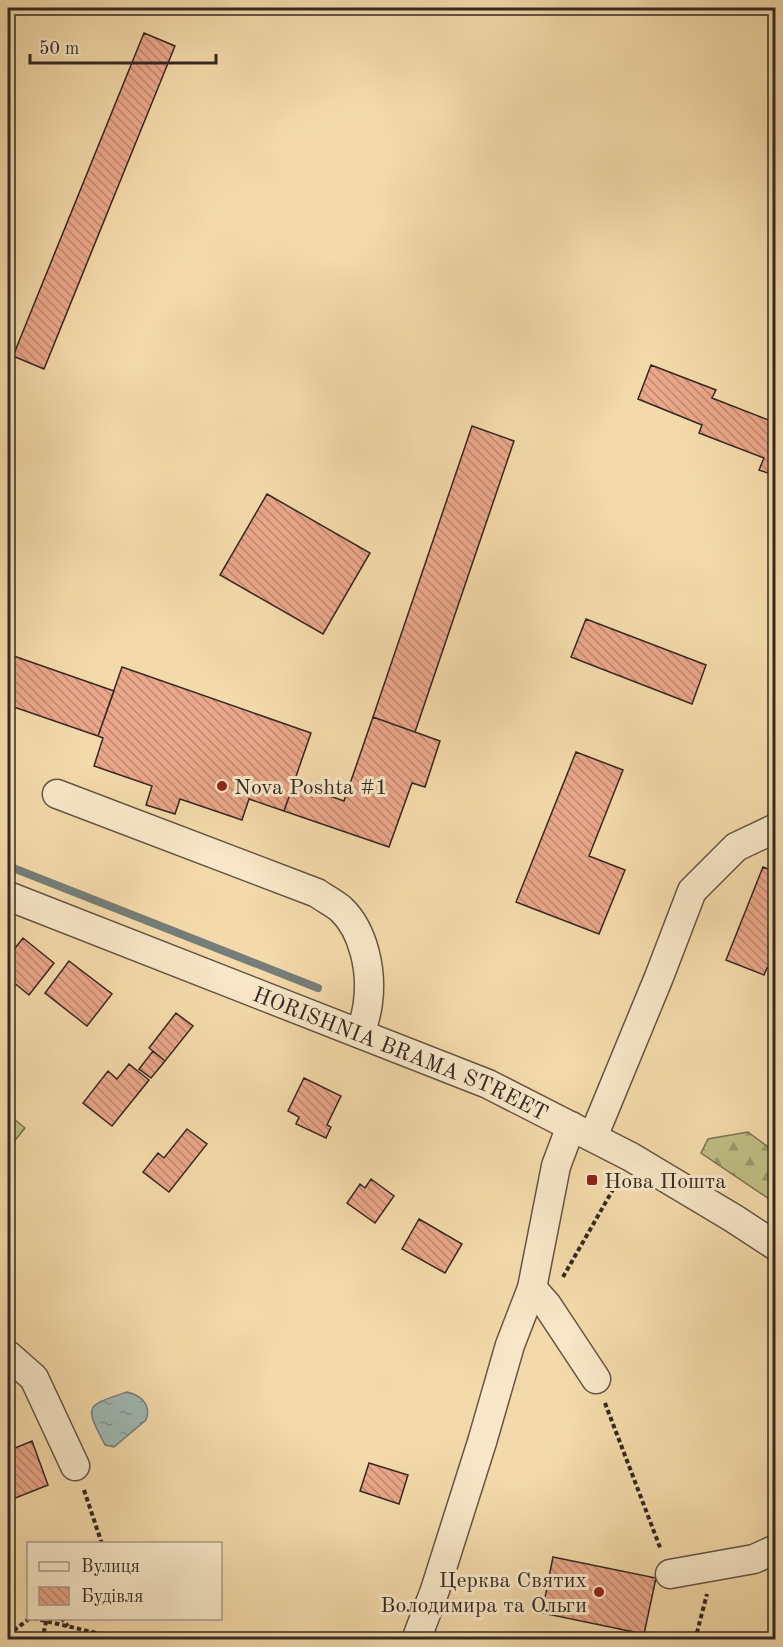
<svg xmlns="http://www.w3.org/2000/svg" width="783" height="1647" viewBox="0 0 783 1647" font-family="'Old Standard TT',serif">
<defs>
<pattern id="forest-firs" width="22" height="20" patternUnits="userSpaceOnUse" patternTransform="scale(1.5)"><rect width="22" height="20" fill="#c0be85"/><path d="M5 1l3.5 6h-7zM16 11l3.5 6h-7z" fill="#9d9a6c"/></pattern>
<pattern id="water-ripples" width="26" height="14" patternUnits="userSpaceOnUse" patternTransform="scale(1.5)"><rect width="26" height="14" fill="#9fb8b3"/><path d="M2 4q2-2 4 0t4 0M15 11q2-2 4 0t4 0" fill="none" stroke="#829691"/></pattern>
<pattern id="building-back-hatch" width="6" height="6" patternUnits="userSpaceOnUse" patternTransform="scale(1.5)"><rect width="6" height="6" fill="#eba78a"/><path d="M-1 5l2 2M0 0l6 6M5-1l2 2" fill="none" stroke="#bf8870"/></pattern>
</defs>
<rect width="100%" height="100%" fill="#f4daaa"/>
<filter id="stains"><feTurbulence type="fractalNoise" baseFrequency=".00333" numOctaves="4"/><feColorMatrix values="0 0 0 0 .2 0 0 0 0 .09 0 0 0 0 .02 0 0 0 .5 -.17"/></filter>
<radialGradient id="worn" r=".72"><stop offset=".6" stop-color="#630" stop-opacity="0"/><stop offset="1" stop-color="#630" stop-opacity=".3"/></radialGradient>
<!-- forest -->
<path fill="url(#forest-firs)" stroke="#7a7354" stroke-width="1.5" d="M8 1114 25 1128 8 1149Z
M748 1132 775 1152V1203L701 1153 708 1139Z"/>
<!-- water -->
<path fill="url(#water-ripples)" stroke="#757e79" stroke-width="1.5" d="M127 1392C140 1395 152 1404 146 1420L114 1447 105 1445C84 1405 85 1406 127 1392Z"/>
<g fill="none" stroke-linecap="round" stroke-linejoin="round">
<!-- stream -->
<path stroke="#757e79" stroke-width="8" d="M8 866 318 988"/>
</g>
<!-- building -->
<path fill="url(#building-back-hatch)" stroke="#352823" stroke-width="1.5" d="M144 33 175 46 44 369 13 356Z
M651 365 716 390 712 398 776 423 773 435 776 436V476L759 470 764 458 699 433 702 425 638 399Z
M472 426 514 441 415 732 373 717Z
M267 494 370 553 323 634 220 575Z
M586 619 706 665 692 704 571 657Z
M8 654 114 691 98 736 8 705Z
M122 667 311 733 284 811 249 799 242 820 180 799 175 814 146 805 152 786 94 766 103 738 98 736Z
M373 717 440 741 425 787 412 783 389 847 284 811 294 783 344 801Z
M576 752 623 770 589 856 625 870 599 934 516 902Z
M763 867 776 872V971L767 968 764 975 726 960Z
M23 938 54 963 29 995 8 978V957Z
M69 961 112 994 87 1026 45 993Z
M176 1013 193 1026 165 1061 149 1048Z
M153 1051 165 1061 151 1078 139 1069Z
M129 1064 149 1080 112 1126 83 1103 108 1071 117 1079Z
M304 1078 341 1096 327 1125 331 1127 326 1138 296 1124 299 1117 288 1111Z
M187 1129 207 1144 169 1192 143 1172 158 1153 164 1158Z
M371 1179 394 1196 375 1223 347 1203 360 1184 365 1188Z
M419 1219 462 1244 445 1273 402 1249Z
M32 1441 48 1485 8 1501V1451Z
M369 1463 408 1475 399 1504 360 1491Z
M553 1557 656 1578 644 1634 542 1613Z"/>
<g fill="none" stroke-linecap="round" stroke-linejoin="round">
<defs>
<g id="minor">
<path d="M57 794 317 893C324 898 334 903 341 909 364 931 372 971 368 1002 367 1013 363 1024 361 1034"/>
<path id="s1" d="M8 896 488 1084 631 1157 733 1218 776 1246"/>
<path d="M593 1137 659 977 692 891 736 847 776 828"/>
<path d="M532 1288 547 1305 596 1379"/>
<path d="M8 1355 34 1378 75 1466"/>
<path d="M670 1574 754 1559 776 1549"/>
<path d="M416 1640 435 1590 482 1442 510 1345 532 1288 556 1166 571 1126"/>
</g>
</defs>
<!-- minor casing -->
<use href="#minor" stroke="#655445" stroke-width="31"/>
<!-- path -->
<path stroke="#352823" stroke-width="4" stroke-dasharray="4.5 3" stroke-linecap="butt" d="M563 1277 619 1179
M605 1403 661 1550
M84 1490 102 1544
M33 1618 126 1640
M61 1618 68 1626
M8 1635 30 1618
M42 1640 47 1618
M695 1640 707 1594"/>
<!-- minor -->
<use href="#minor" stroke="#f8e7c8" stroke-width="28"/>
</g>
<!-- markers -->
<g fill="#8f2418" stroke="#f8e7c8" stroke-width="2">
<circle cx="222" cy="786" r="6"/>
<rect x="586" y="1174" width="12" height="12" rx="3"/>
<circle cx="599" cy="1592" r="6"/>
</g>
<g text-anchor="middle" stroke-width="6" stroke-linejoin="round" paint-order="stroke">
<!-- poi labels -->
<g font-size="22" fill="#352823" stroke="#f8e7c8" text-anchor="start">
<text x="234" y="794">Nova Poshta #1</text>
<text x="604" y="1188">Нова Пошта</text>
<text x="587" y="1587" text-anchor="end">Церква Святих<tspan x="587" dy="25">Володимира та Ольги</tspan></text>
</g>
<!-- street labels -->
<g font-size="22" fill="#352823" stroke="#f8e7c8">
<text dy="8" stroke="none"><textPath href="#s1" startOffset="423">HORISHNIA BRAMA STREET</textPath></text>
</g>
</g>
<!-- margin -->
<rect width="783" height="1647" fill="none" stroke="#f4daaa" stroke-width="30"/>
<rect x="9" y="9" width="765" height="1629" fill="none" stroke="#352823" stroke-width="3"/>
<rect x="15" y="15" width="753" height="1617" fill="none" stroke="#352823" stroke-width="1.5"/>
<!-- legend -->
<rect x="27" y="1542" width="195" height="78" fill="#f8e7c8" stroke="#aa9b86" stroke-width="1.5"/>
<rect x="39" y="1562" width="30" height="9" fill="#f8e7c8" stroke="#aa9b86" stroke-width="1.5"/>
<text x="81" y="1572" font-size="18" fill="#352823">Вулиця</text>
<rect x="39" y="1587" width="30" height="18" fill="url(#building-back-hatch)" stroke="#aa9b86" stroke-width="1.5"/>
<text x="81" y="1602" font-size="18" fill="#352823">Будівля</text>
<!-- scale -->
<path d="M30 54v9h186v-9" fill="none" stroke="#352823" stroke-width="3"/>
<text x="39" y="54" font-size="18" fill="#352823" stroke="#f8e7c8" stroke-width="4.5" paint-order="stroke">50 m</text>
<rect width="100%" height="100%" filter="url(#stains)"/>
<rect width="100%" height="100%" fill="url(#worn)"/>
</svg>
